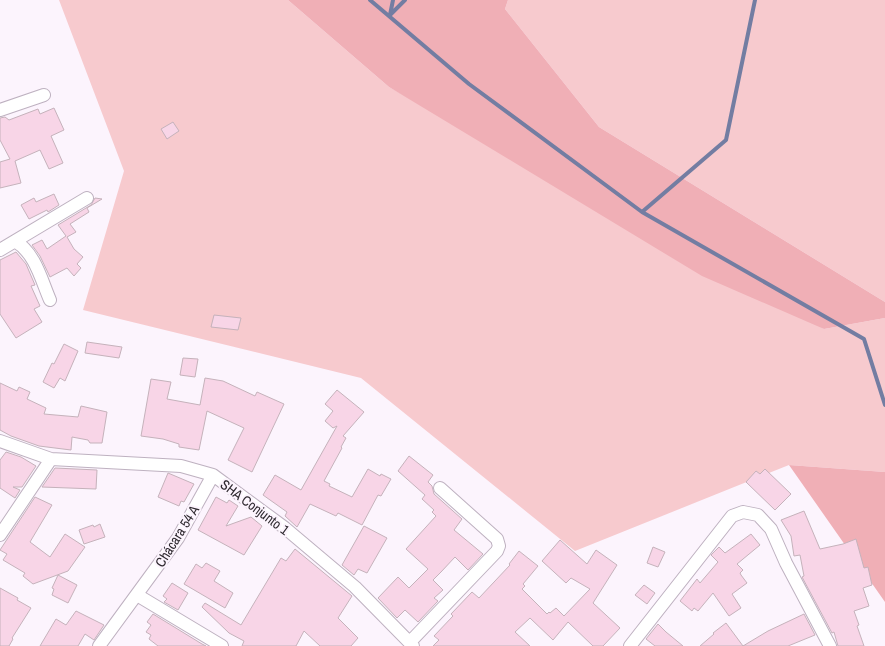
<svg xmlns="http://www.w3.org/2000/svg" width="885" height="646" viewBox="0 0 885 646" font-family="'Archivo Narrow',sans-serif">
<rect width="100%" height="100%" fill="#fcf4fd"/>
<!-- green -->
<path fill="#f7cace" d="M59 0H288L389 87 824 329 885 318V472L789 465 575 551 361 378 83 310 124 171Z
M508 0H885V302L599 127 505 9Z"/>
<!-- forest -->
<path fill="#f0afb6" d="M288 0H508L505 9 599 127 885 302V318L824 329 702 276 389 87Z
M789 465 885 472V602Z"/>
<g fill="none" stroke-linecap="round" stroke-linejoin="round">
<!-- stream -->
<path stroke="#737da2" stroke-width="4" d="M370 0 469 84 642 212 864 339 885 405
M390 15 405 0
M390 15 393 0
M642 212 726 140 755 0"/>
</g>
<!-- building -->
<path fill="#f8d5e7" stroke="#c5b2bb" d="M54 108 64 130 51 136 63 163 49 169 40 150 15 161 21 183 0 188V162L10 159 0 140V118L5 117 9 120 38 109 40 114Z
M173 122 179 131 167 139 161 129Z
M54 194 59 205 48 212 47 210 29 219 21 205 34 198 36 202Z
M95 198 102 199 87 208 89 212 70 224 76 232 67 237 74 249 83 257 77 264 81 268 74 276 67 268 50 277 40 256 32 245 42 240 47 249 66 236 58 225 91 205Z
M16 252 26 264 35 285 31 286 40 306 34 309 42 322 16 338 0 314V260Z
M214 315 241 318 238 330 211 327Z
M87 342 122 347 119 358 85 353Z
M64 344 78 351 65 381 60 378 54 388 43 382 52 363 54 364Z
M183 358 198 359 195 377 180 375Z
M205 378 223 381 255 396 257 392 284 404 252 472 228 460 244 428 207 411 199 450 179 447V444L163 439 141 436 151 379 171 382 167 399 200 405Z
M0 383 17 391 19 387 30 392 27 399 46 408 44 414 78 417 81 406 107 412 102 443H90L88 440 72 437 71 450 39 446 11 436 0 430Z
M337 390 364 412 343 436 346 438 341 447 342 448 324 481 330 484 329 486 352 497 368 469 380 476 381 474 391 479 381 496 378 495 362 525 338 513 336 516 310 504 297 527 285 516 287 512 263 495 275 475 301 490 337 426 333 428 325 421 333 411 325 404Z
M6 452 21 457 36 466 22 487H13L20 490 15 498 0 488V460Z
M409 456 433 475 428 482 432 486 434 494 462 519 454 530 483 554 468 570 455 557 441 572 433 580 443 590 434 598 438 601 418 622 405 610 397 618 378 598 398 577 409 588 428 569 406 549 436 516 432 512 434 510 422 499 425 495 398 471Z
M55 468 97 470 96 489 42 487Z
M765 469 791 494 775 510 746 482 756 471 760 474Z
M168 473 194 484 184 502 181 501 179 506 158 497Z
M35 497 52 505 30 542 50 557 65 534 85 547 68 571 33 584 23 576 25 573 3 560 7 554 0 550Z
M216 497 227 503 229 500 238 506 226 526 251 517 262 526 244 555 198 530Z
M804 511 820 549 843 544 856 539 864 568 868 567 872 585 863 588 869 606 854 611 859 625 857 626 864 646H838L834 632 832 633 802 577 804 576 800 555 794 556 791 536 781 520Z
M100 524 105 537 84 544 79 530 93 525 94 527Z
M364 526 387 538 367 573 358 569 354 575 342 565Z
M751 534 760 545 737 564 743 570 740 573 741 575 747 583 732 594 741 608 729 616 713 593 698 611 694 608 692 611 680 601 697 579 700 583 718 562 711 555 719 547 725 553Z
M560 540 587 564 596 550 617 565 593 603 620 628 603 646H593L568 622 553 640 530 618 515 632 530 646H433L439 640 434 636 453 616 451 614 472 592 479 598 510 565 509 564 519 551 538 566 523 584 525 586 522 589 547 614 549 612 550 613 556 608 564 616 590 589 571 578 566 583 542 561Z
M653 547 665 552 658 567 647 563Z
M295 549 352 596 338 618 358 638 351 646H320L304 631 296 646H242L244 641 229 633 202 607 205 603 241 625 281 558 286 561Z
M206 563 220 571 214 581 233 593 225 608 184 584 196 564 202 568Z
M58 575 77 585 68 603 52 595 54 589 52 588Z
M172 583 188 593 178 610 164 602 167 599 163 596Z
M644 585 655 593 647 604 635 595Z
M0 588 18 598 17 600 31 608 12 638 13 639 9 646H0Z
M76 611 104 625 94 640 85 634 78 646H40L56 619 66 625Z
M153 614 202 644 206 646H158L149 639 151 635 146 632 151 625 147 622Z
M804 614 815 635 788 646H700L714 634 713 633 726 623 743 646 768 631Z
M658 624 666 632 683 646H655L646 639Z"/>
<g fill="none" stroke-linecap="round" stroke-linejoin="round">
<defs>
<path id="street" d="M0 110 44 95
M15 241C35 253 41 279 50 300
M0 250 87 198
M0 441 51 459 181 466 213 475 285 528 355 587 413 646
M0 535 51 459
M137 595 222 646
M410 642 497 551 499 546 497 539 440 488
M99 646 178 538 213 475
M630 646 732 516 743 512 758 515 771 529 786 563 830 646"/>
</defs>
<!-- street casing -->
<use href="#street" stroke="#beb1c0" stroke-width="14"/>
<!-- street -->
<use href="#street" stroke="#fff" stroke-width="12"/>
</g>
<g text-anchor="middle" stroke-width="4" stroke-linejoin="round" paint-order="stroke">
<!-- street labels -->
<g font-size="14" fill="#2e292f" stroke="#fcf4fd">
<text transform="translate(255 507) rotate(37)" y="5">SHA Conjunto 1</text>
<text transform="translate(177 536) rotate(-58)" y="5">Chácara 54 A</text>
</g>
</g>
</svg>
